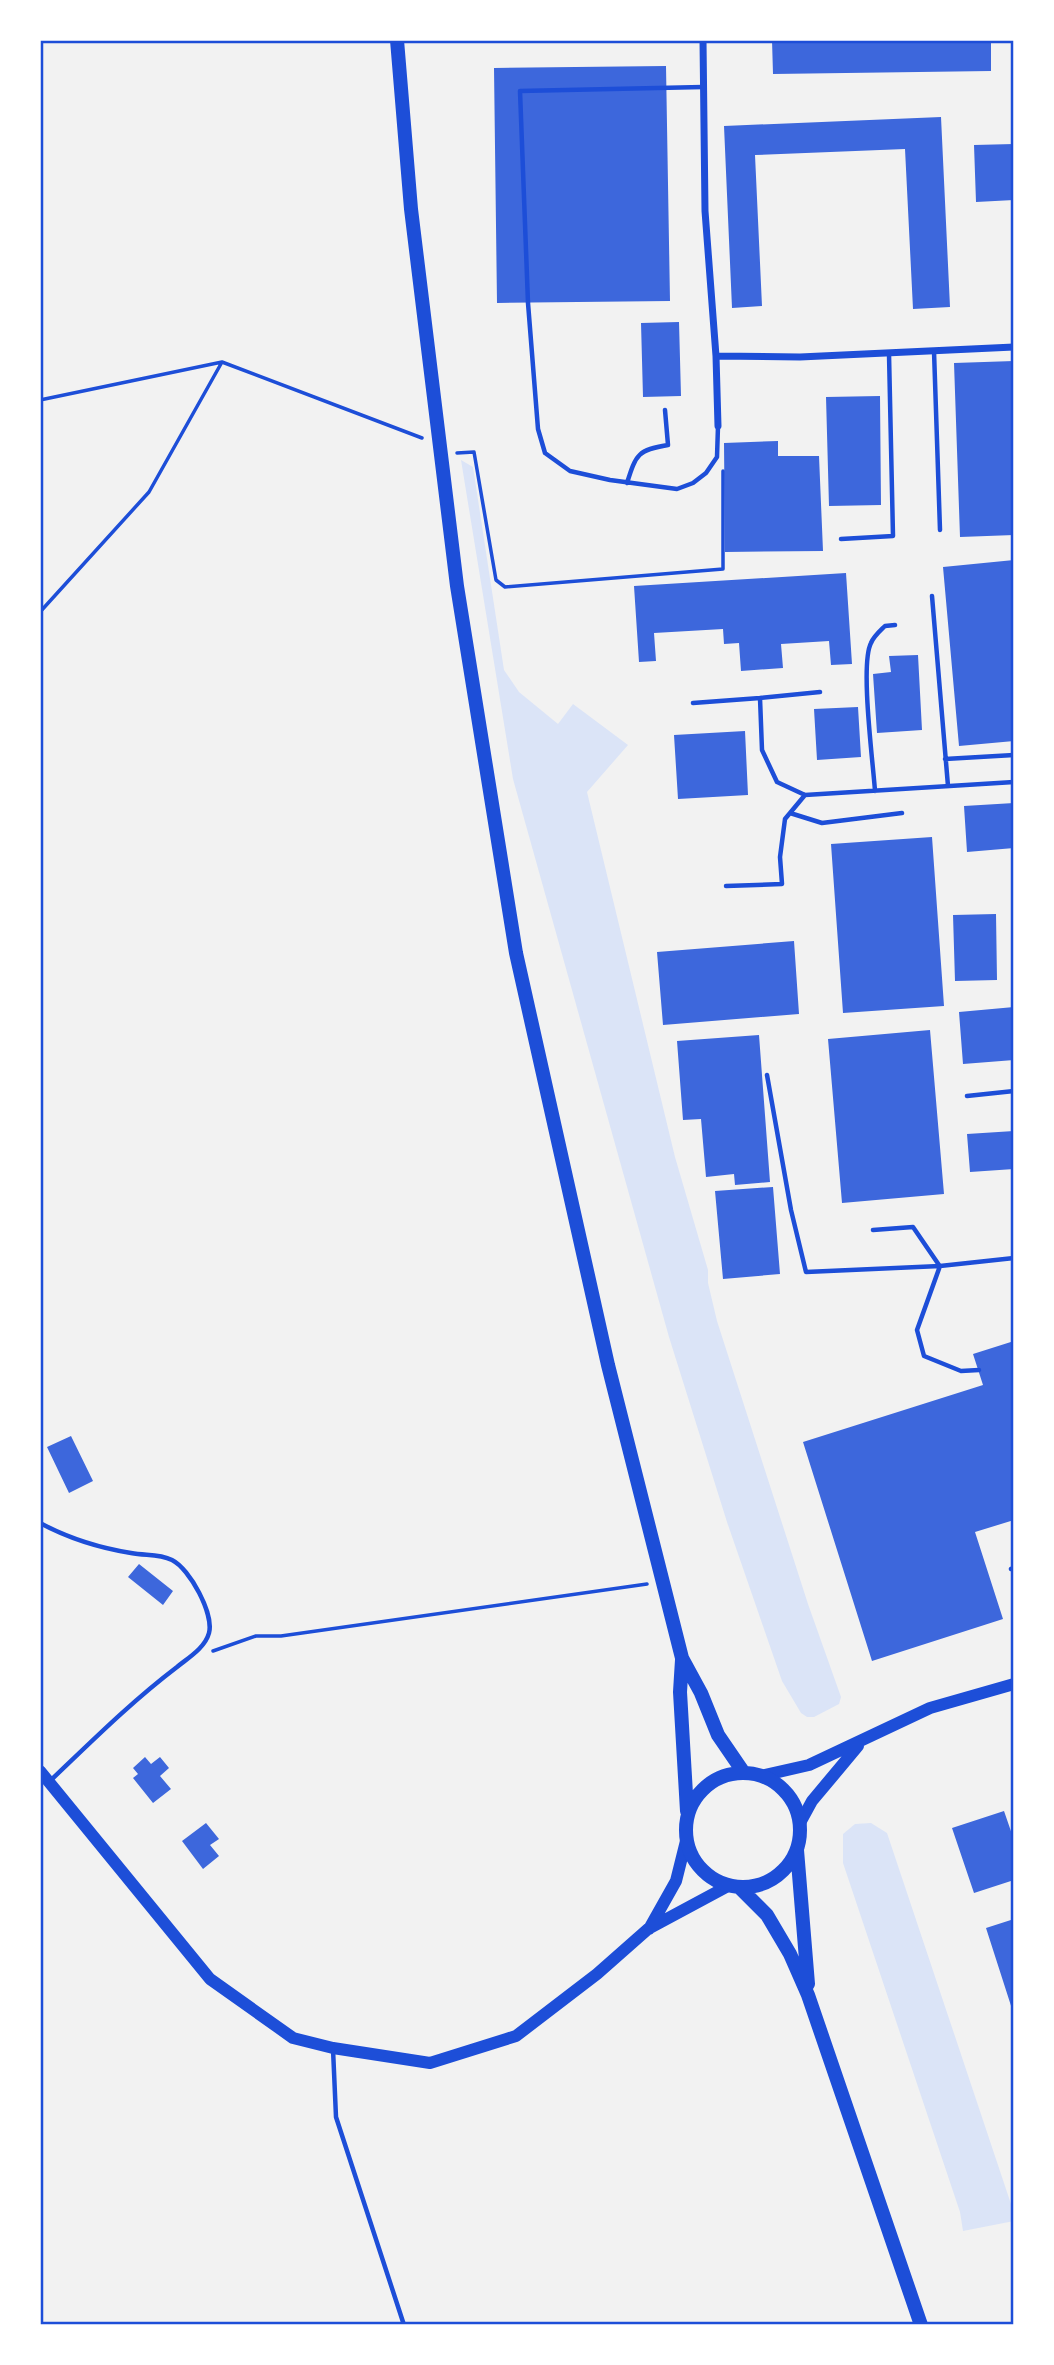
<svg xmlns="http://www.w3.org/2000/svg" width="1054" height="2365" viewBox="0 0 1054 2365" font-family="Raleway,sans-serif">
<rect width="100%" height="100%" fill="#f2f2f2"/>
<!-- green -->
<path fill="#dbe4f7" d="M461 460 473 467 504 670 519 692 558 724 573 704 628 745 587 792 675 1157 708 1270V1283L717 1321 808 1604 841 1697 839 1704 814 1717H807L801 1713 782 1681 727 1522 669 1337 513 779Z
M871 1823 887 1833 1014 2213V2221L963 2231 960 2212 843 1863V1834L855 1824Z"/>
<!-- building -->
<path fill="#3d67dc" d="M772 40H991V71L773 74Z
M666 66 670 301 497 303 494 68Z
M941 117 950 307 913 309 905 149 755 155 762 306 732 308 724 126Z
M1014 144V200L976 202 974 145Z
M679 322 681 396 643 397 641 323Z
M1014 361V535L960 537 954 363Z
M880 396 881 505 829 506 826 397Z
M778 441V456H819L823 551 725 552 724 443Z
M1014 560V741L959 746 943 567Z
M846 573 852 664 831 665 829 641 781 644 783 668 741 671 739 643 724 644 723 629 654 633 656 661 639 662 634 586Z
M918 655 922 730 877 733 873 674 891 672 889 656Z
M858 707 861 757 817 760 814 709Z
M745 731 748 795 678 799 674 735Z
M1014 803V848L967 852 964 806Z
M932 837 944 1006 843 1013 831 844Z
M996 914 997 980 955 981 953 915Z
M794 941 799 1014 663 1025 657 952Z
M1014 1007V1060L963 1064 959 1012Z
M930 1030 944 1194 842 1203 828 1039Z
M759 1035 770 1182 735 1185 734 1174 706 1177 701 1119 683 1120 677 1041Z
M1014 1131V1169L970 1172 967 1134Z
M773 1187 780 1274 723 1279 715 1191Z
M1014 1341V1520L975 1532 1003 1619 872 1661 803 1442 983 1385 973 1354Z
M71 1436 93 1481 69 1493 47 1447Z
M139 1564 173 1591 163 1605 128 1577Z
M145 1757 151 1764 160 1757 169 1768 160 1776 171 1789 153 1803 133 1778 138 1774 133 1768Z
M1004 1811 1014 1840V1880L974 1893 952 1828Z
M206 1823 219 1839 210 1845 219 1856 203 1869 182 1841Z
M1014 1919V2012H1013L986 1928Z"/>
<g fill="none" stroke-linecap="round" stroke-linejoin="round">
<!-- path -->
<path stroke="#1d4ed8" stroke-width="3.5" d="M40 400 222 362 422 438
M457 453 474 452 496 580 505 587 723 569V471
M40 612 149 492 222 362
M213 1651 256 1636H281L647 1584"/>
<!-- service -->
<path stroke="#1d4ed8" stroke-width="4.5" d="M703 87 520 91 528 303 538 429 545 453 570 471 610 480 677 489 693 483 706 473 717 457 718 426
M934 351 940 530
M627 483C636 454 638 450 668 445L665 410
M841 539 893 536 889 354
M932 596 948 786
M820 692 760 698 762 750 777 782 805 795 1014 782
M693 703 760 698
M945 759 1014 755
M875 791C873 762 860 664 871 643 874 636 880 631 885 626L895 625
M790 813 822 823 902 813
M726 886 782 884 780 857 785 819 805 795
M767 1075 791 1210 806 1272 940 1266 1014 1258
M967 1096 1014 1091
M873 1230 913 1227 939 1265
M940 1266 917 1330 924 1356 961 1371 979 1370
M40 1523C68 1538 100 1548 131 1553 146 1556 158 1553 172 1560 190 1569 214 1614 209 1633 205 1648 188 1658 177 1667 131 1702 91 1742 50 1781
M1011 1569 1014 1568
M333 2049 336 2117 404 2325"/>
<!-- minor -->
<path stroke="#1d4ed8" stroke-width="7" d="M703 40 705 211 716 356 718 426
M716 356 800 357 1014 347"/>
<!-- tertiary -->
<path stroke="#1d4ed8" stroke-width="12" d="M40 1771 210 1979 293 2038 333 2048 430 2063 516 2036 597 1974 648 1929 728 1886
M761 1776 809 1765 930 1708 1014 1684
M800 1823 812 1801 858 1746
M649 1929 676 1881 686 1841"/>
<!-- primary -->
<path stroke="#1d4ed8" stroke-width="14" d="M397 40 411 209 457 586 516 953 608 1365 682 1658 701 1693 718 1735 744 1773
M682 1660 680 1692 687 1811
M686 1830a57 57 0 1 1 114 0a57 57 0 1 1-114 0Z
M797 1850 808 1984
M740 1888 767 1915 790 1954 808 1995 921 2325"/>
</g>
<!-- border -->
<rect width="1054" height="2365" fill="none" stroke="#ffffff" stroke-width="84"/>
<rect x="42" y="42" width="970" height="2281" fill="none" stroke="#1d4ed8" stroke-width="2.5"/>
</svg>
